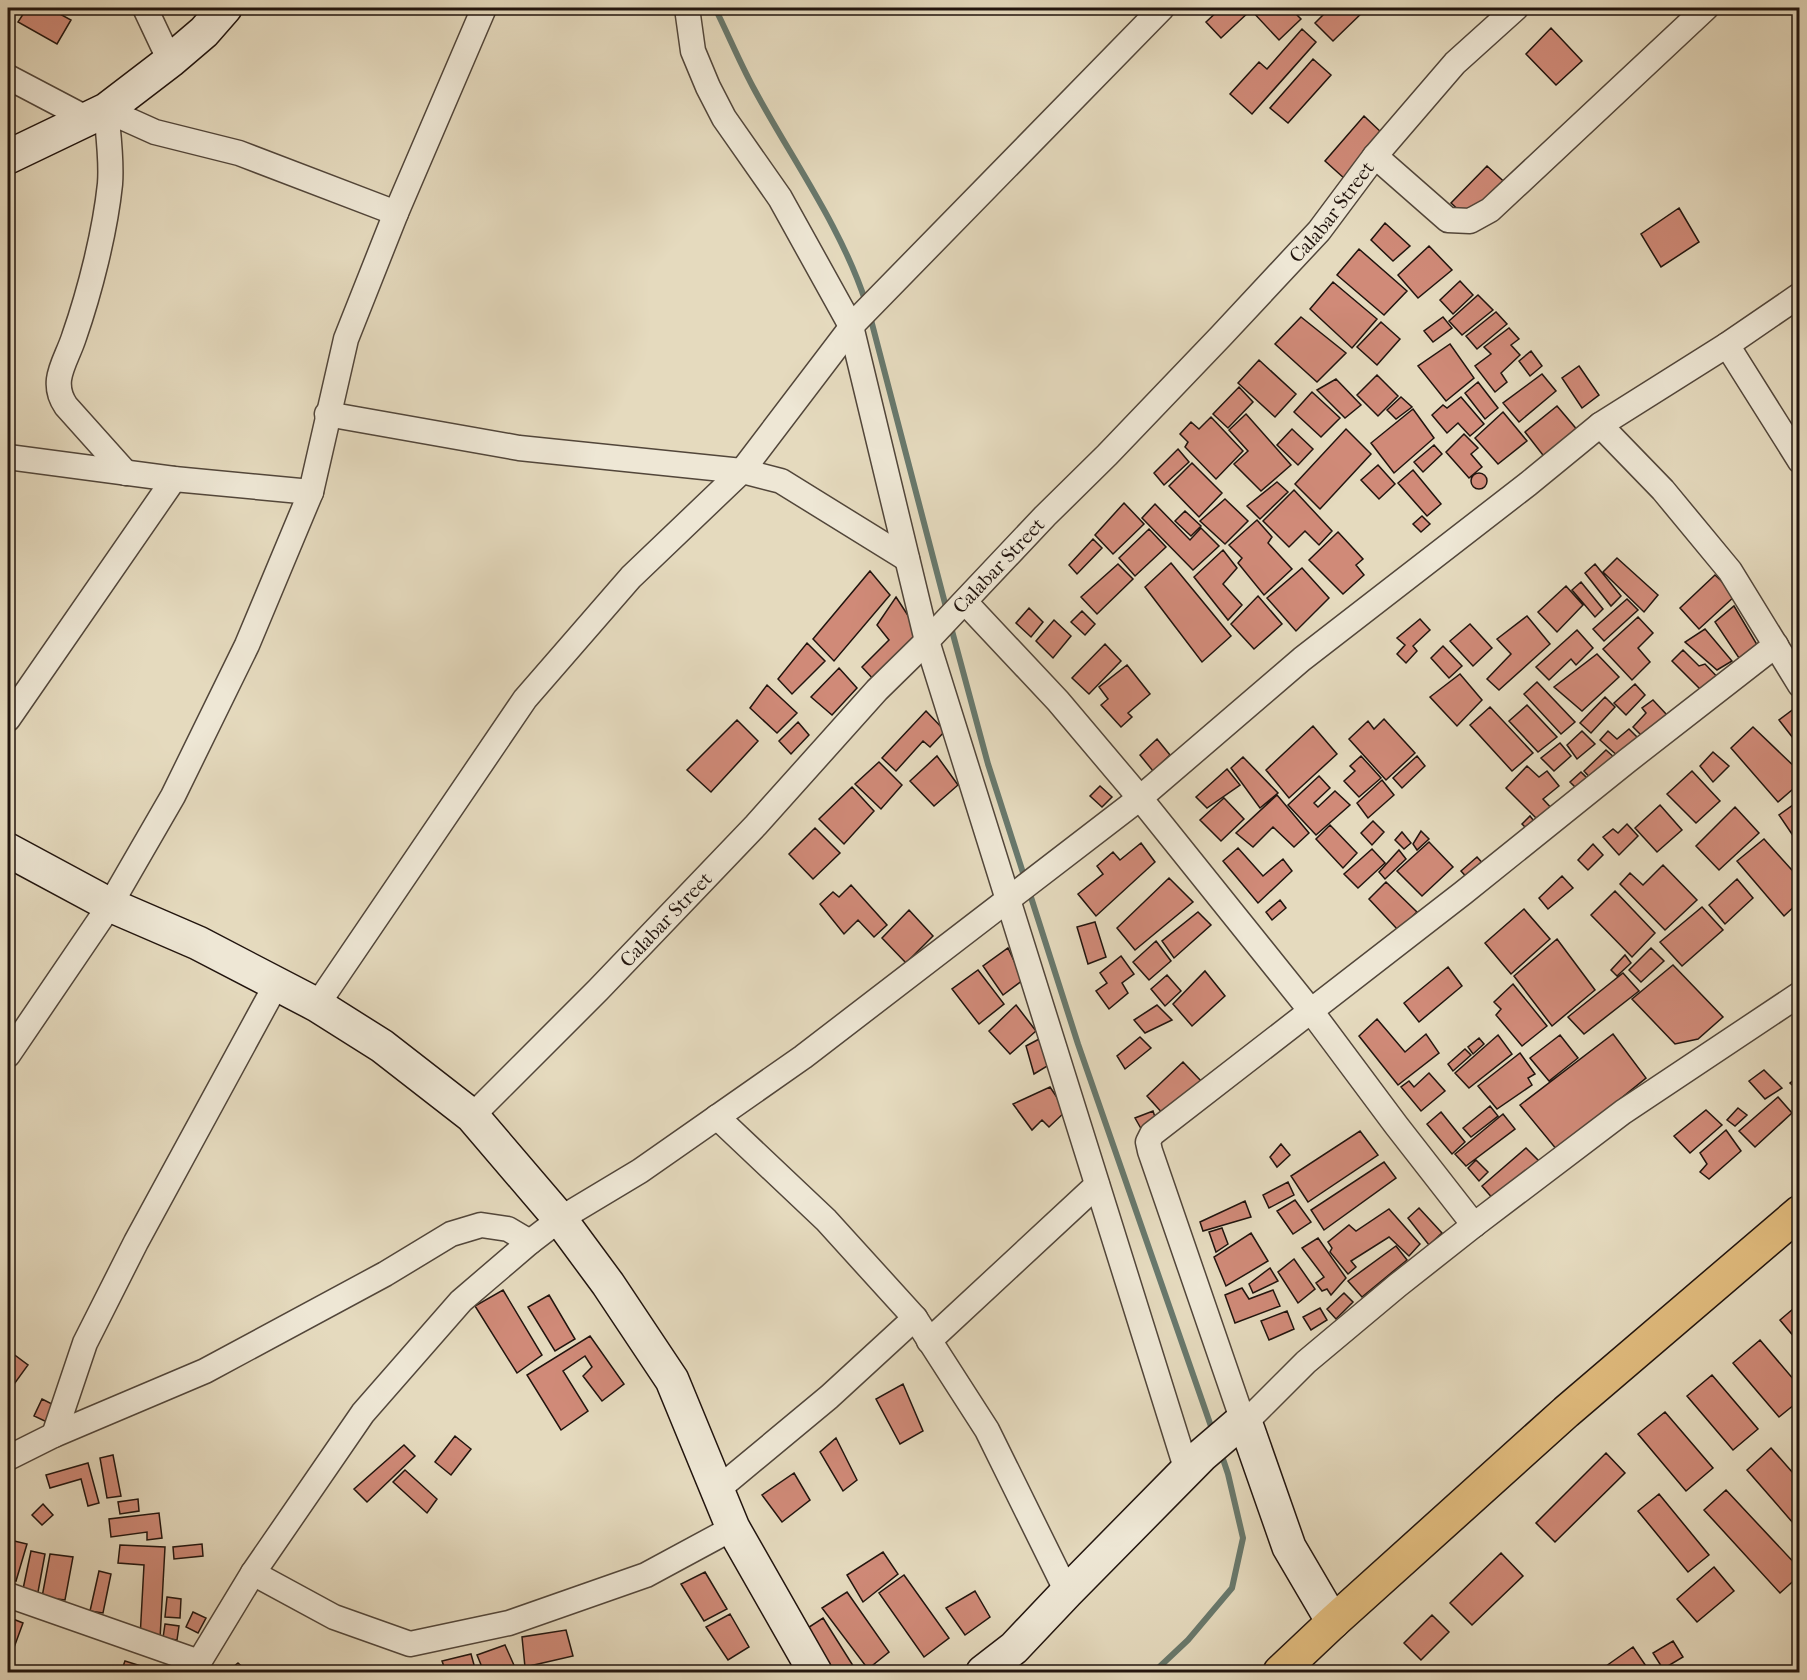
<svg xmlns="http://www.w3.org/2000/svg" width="1807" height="1680" viewBox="0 0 1807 1680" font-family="'IM FELL French Canon',serif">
<rect width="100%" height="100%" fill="#e5dabe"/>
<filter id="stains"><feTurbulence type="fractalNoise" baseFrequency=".00333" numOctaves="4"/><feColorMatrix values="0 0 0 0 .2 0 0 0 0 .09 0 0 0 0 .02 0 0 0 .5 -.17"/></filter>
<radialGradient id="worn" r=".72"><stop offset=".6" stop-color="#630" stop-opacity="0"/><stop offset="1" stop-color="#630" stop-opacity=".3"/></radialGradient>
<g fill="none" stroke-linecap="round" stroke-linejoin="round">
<!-- stream -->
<path stroke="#68786c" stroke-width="6" d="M715 8C728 34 739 61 753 87 791 158 841 226 866 303
M870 316 947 611
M951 627 988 764 1025 879
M1029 891 1078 1044 1213 1432
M1154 1672 1188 1640 1232 1588 1243 1538 1228 1474 1221 1453"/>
</g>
<!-- building -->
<path fill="#d08a78" stroke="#21140e" stroke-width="1.5" d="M27 8H49L71 20 57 44 18 22Z
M1221 8H1290L1301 19 1279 40 1251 10 1221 38 1206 22Z
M1330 8H1367L1333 41 1315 23Z
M1551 28 1582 61 1556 85 1526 54Z
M1302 29 1316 42 1252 114 1230 94 1259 62 1267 69Z
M1313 59 1331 75 1288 123 1270 108Z
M1364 116 1383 134 1345 179 1325 161Z
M1487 166 1512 189 1476 226 1451 203Z
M1679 208 1699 242 1661 267 1641 234Z
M1385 223 1410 246 1393 261 1371 240Z
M1429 246 1452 270 1418 298 1398 275Z
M1359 249 1407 291 1384 315 1337 275Z
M1460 281 1473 295 1453 314 1440 300Z
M1333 282 1377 319 1352 348 1310 309Z
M1478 295 1493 310 1462 335 1449 321Z
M1496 312 1507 324 1477 349 1466 336Z
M1301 317 1346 353 1317 382 1275 344Z
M1443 317 1452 328 1433 342 1424 331Z
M1381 322 1400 339 1377 365 1357 347Z
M1509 328 1519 339 1511 345 1520 355 1501 373 1507 382 1495 392 1475 366 1491 354 1484 347Z
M1450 344 1474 378 1446 401 1418 366Z
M1531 351 1542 366 1530 376 1519 361Z
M1259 360 1296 394 1275 417 1238 383Z
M1579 366 1599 395 1582 408 1562 378Z
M1542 374 1556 391 1519 422 1503 403Z
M1377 375 1398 396 1378 416 1357 395Z
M1336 379 1361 405 1345 418 1317 390Z
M1478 382 1498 408 1485 419 1465 393Z
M1239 387 1253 402 1228 428 1213 414Z
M1312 392 1340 418 1321 437 1294 412Z
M1401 397 1412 407 1396 419 1387 410Z
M1461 397 1484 424 1470 436 1458 423 1447 433 1432 415 1443 405 1447 408Z
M1557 406 1579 432 1546 459 1525 432Z
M1413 409 1434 438 1394 473 1371 443Z
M1503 412 1527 441 1498 464 1475 438Z
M1246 414 1291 465 1261 491 1234 464 1248 451 1229 430Z
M1211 417 1243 451 1216 479 1185 447 1188 442 1180 434 1191 422 1199 429Z
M1292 429 1313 449 1298 465 1277 445Z
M1346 429 1371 454 1320 509 1295 484Z
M1464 434 1478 448 1471 454 1482 467 1469 478 1446 452Z
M1434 445 1442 454 1423 472 1414 462Z
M1178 449 1189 462 1164 485 1154 473Z
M1192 463 1222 493 1199 517 1169 486Z
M1378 465 1395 484 1379 499 1361 480Z
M1413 470 1441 504 1427 516 1398 483Z
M1471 481a8 8 0 1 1 16 0a8 8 0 1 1-16 0Z
M1277 482 1288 492 1260 519 1247 506Z
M1294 490 1332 531 1319 545 1305 531 1289 547 1263 521Z
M1225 499 1248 521 1225 544 1200 521Z
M1124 503 1144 524 1113 554 1095 535Z
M1155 504 1190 540 1201 528 1219 546 1193 570 1142 518Z
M1185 511 1201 526 1191 536 1175 521Z
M1422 516 1430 524 1421 532 1413 524Z
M1257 520 1272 537 1268 543 1292 569 1264 595 1238 563 1242 558 1229 545Z
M1149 529 1166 547 1135 576 1119 558Z
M1338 532 1363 559 1356 565 1364 575 1343 594 1309 560Z
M1093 539 1102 548 1077 574 1069 565Z
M1223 550 1237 568 1223 584 1242 605 1228 620 1194 577Z
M1617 558 1658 595 1644 612 1603 572Z
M1171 563 1231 636 1202 662 1145 587Z
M1118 564 1133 579 1097 614 1081 597Z
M1595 564 1621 596 1611 606 1585 573Z
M1302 568 1329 598 1296 631 1267 598Z
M870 571 890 595 834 661 813 639Z
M1715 575 1736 595 1699 629 1680 608Z
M1581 582 1603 609 1595 617 1572 590Z
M1566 586 1583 605 1557 632 1538 612Z
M1258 596 1282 624 1254 649 1231 624Z
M896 597 920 634 875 681 862 667 889 640 877 625Z
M1627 599 1638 610 1604 641 1593 629Z
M1734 606 1759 648 1741 661 1715 622Z
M1029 608 1043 622 1031 637 1016 623Z
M1082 611 1095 624 1085 635 1071 622Z
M1527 616 1550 644 1499 690 1487 679 1511 654 1497 639Z
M1638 617 1653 633 1638 648 1650 662 1632 680 1603 649Z
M1420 619 1430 630 1413 646 1417 651 1406 663 1397 654 1405 645 1397 638Z
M1054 620 1071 636 1053 658 1036 641Z
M1470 624 1492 648 1473 666 1450 641Z
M1705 629 1732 661 1717 670 1685 642Z
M1577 630 1593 648 1576 665 1571 659 1549 680 1536 667Z
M807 643 825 661 792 694 778 679Z
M1105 644 1121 661 1089 694 1072 678Z
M1443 646 1462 666 1449 678 1431 658Z
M1683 650 1699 666 1705 664 1722 682 1706 695 1672 661Z
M1597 654 1619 677 1582 711 1554 687Z
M1127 665 1150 694 1128 713 1132 717 1121 727 1101 705 1108 699 1099 687Z
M839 668 857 688 832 715 811 697Z
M1460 674 1482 700 1457 726 1430 697Z
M1537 682 1575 722 1561 734 1524 694Z
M1635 684 1645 695 1626 715 1614 703Z
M767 685 797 713 777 733 750 708Z
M1605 697 1615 707 1591 733 1580 723Z
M1653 700 1667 715 1644 738 1633 727 1646 713 1642 708Z
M1527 705 1557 737 1538 752 1509 721Z
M1490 707 1533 753 1512 771 1470 725Z
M1795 708 1800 714V747L1779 720Z
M926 711 945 731 930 747 923 741 896 771 882 758Z
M1384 719 1415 753 1386 780 1349 739 1368 721 1374 729Z
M737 720 758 741 711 792 687 770Z
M798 722 809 735 791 754 779 741Z
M1313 726 1337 754 1289 798 1266 770Z
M1753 727 1800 772V783L1778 802 1731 748Z
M1629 729 1640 740 1620 758 1600 740 1608 731 1617 739Z
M1582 731 1595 744 1577 759 1567 745Z
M1157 739 1170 755 1153 771 1140 755Z
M1560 743 1571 756 1554 771 1541 758Z
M1606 750 1616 759 1593 781 1584 771Z
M1713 752 1729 766 1713 782 1700 766Z
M937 756 958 785 934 806 910 781Z
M1361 756 1381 778 1359 797 1344 781 1355 771 1350 766Z
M1417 756 1425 766 1402 788 1393 778Z
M1243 757 1278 793 1260 808 1231 768Z
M879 762 902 785 881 809 855 784Z
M1527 766 1539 777 1547 771 1559 786 1543 799 1554 811 1541 823 1506 788Z
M1227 769 1240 785 1207 808 1196 797Z
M1692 771 1720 801 1696 823 1667 794Z
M1581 772 1592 783 1581 793 1570 782Z
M1319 776 1330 788 1314 803 1318 807 1335 791 1350 805 1316 835 1288 805Z
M1382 780 1394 795 1368 818 1357 803Z
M1100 786 1112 797 1102 807 1090 796Z
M852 787 874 811 844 844 819 819Z
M1277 795 1309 833 1294 847 1273 827 1253 847 1236 833Z
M1224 798 1244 819 1221 841 1200 820Z
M1800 800V841L1798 843 1779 815Z
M1660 805 1682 830 1657 852 1635 828Z
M1735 807 1759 833 1719 870 1696 846Z
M1530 816 1537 825 1530 832 1522 824Z
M1373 821 1384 832 1372 845 1361 833Z
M1627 824 1638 836 1619 855 1603 837 1613 829 1618 833Z
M1330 825 1357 853 1343 868 1316 839Z
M815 828 840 853 813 879 789 854Z
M1421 831 1429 839 1417 850 1413 844Z
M1402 832 1411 843 1404 849 1395 840Z
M1764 839 1800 879V901L1784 916 1737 861Z
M1429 842 1453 867 1422 896 1397 871Z
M1141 843 1155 862 1096 916 1078 894 1103 874 1097 866 1113 852 1120 860Z
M1593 844 1603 855 1588 870 1578 860Z
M1238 848 1263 876 1283 859 1292 871 1258 903 1223 861Z
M1372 849 1385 863 1358 888 1344 874Z
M1399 850 1406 859 1385 879 1379 872Z
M1477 857 1487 868 1471 882 1461 871Z
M1663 865 1697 900 1665 930 1620 884 1630 873 1643 885Z
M1562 876 1573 888 1548 909 1539 898Z
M1169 878 1193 902 1135 950 1117 928Z
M1737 879 1753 898 1725 924 1709 905Z
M1386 882 1417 912 1398 930 1369 899Z
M851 885 887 925 874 937 858 920 844 934 820 904 833 892 839 897Z
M1615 891 1655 933 1632 957 1591 915Z
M1280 900 1286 908 1272 920 1266 912Z
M1702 907 1723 930 1682 966 1660 942Z
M1524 909 1550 939 1511 974 1485 943Z
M909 910 933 936 906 963 882 938Z
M1198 912 1211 925 1174 958 1162 941Z
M1095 922 1106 957 1088 964 1077 927Z
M1557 939 1595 990 1552 1026 1514 976Z
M1156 941 1171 961 1149 980 1133 962Z
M1008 948 1023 980 1003 995 983 966Z
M1651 948 1664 961 1641 982 1629 970Z
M1625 955 1631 963 1617 976 1611 970Z
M1121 956 1134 974 1122 983 1128 993 1109 1009 1096 991 1107 983 1100 973Z
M1673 965 1723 1017 1698 1039 1675 1044 1632 999Z
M1448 967 1462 986 1419 1022 1404 1003Z
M978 970 1004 1004 979 1024 952 989Z
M1205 971 1225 996 1192 1026 1173 1004Z
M1623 973 1639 991 1584 1034 1568 1017Z
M1167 975 1181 991 1165 1006 1151 989Z
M1513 984 1547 1026 1522 1046 1496 1015 1501 1009 1494 1002Z
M1016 1005 1036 1031 1010 1054 989 1031Z
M1157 1005 1172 1020 1145 1033 1134 1020Z
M1377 1019 1405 1052 1426 1034 1439 1053 1398 1085 1359 1036Z
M1613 1034 1646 1078 1557 1150 1520 1105Z
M1498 1035 1512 1054 1469 1088 1455 1073Z
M1560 1035 1578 1058 1549 1081 1530 1058Z
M1043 1037 1049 1065 1034 1074 1026 1046Z
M1140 1037 1151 1048 1125 1069 1117 1056Z
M1479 1038 1484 1044 1473 1054 1468 1047Z
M1465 1049 1471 1055 1453 1071 1448 1064Z
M1520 1053 1535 1074 1528 1078 1532 1085 1497 1109 1478 1086Z
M1183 1062 1202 1082 1164 1115 1147 1096Z
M1764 1070 1782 1088 1765 1099 1749 1081Z
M1429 1073 1445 1091 1421 1111 1401 1087 1409 1081 1414 1087Z
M1800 1075V1092L1790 1083Z
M1050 1087 1066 1111 1049 1127 1042 1120 1032 1130 1013 1104Z
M1778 1097 1792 1113 1755 1147 1739 1131Z
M1490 1106 1498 1116 1471 1137 1463 1128Z
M1738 1108 1747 1115 1735 1126 1727 1120Z
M1706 1110 1722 1125 1690 1153 1674 1136Z
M1153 1111 1157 1123 1143 1132 1135 1118Z
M1441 1112 1465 1142 1452 1154 1427 1124Z
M1503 1114 1515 1129 1466 1166 1455 1154Z
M1726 1130 1741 1151 1709 1179 1700 1172 1707 1164 1700 1153Z
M1360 1131 1378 1155 1308 1202 1291 1176Z
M1281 1144 1290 1155 1277 1167 1270 1157Z
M1526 1148 1541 1163 1494 1200 1482 1186Z
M1476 1160 1488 1172 1479 1181 1468 1168Z
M1384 1162 1396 1178 1324 1230 1311 1210Z
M1288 1182 1294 1195 1269 1208 1263 1195Z
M1295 1200 1311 1222 1293 1234 1277 1211Z
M1245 1201 1251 1217 1203 1231 1200 1222Z
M1419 1208 1442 1233 1429 1245 1408 1218Z
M1389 1209 1420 1244 1409 1256 1389 1237 1351 1261 1356 1267 1348 1274 1330 1252 1332 1248 1328 1242 1349 1225 1356 1231Z
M1222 1228 1228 1244 1216 1252 1209 1232Z
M1251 1233 1268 1261 1226 1286 1214 1257Z
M1318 1238 1346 1278 1331 1295 1327 1289 1322 1291 1316 1283 1324 1277 1302 1248Z
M1396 1246 1407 1260 1362 1297 1348 1281Z
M1294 1259 1315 1289 1298 1303 1278 1272Z
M1270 1268 1278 1281 1253 1293 1249 1284Z
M1242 1288 1249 1299 1273 1290 1280 1306 1235 1323 1225 1295Z
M503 1290 542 1355 517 1373 475 1306Z
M1344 1293 1353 1302 1336 1319 1327 1309Z
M549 1295 575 1339 555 1351 528 1307Z
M1800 1303V1344L1780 1320Z
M1320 1308 1327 1320 1311 1330 1303 1317Z
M1287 1311 1294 1329 1269 1340 1261 1321Z
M590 1336 624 1384 602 1401 583 1376 592 1367 585 1356 563 1371 588 1411 561 1430 527 1375Z
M1760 1340 1800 1387V1400L1779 1417 1733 1363Z
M8 1350 28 1365 12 1387 8 1384Z
M1712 1375 1758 1429 1733 1450 1687 1396Z
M903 1384 923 1431 900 1444 876 1399Z
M42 1399 56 1406 49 1423 34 1416Z
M1665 1412 1713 1468 1686 1491 1638 1434Z
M455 1436 471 1449 451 1475 435 1462Z
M836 1438 857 1480 843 1491 820 1452Z
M404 1445 415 1456 367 1502 354 1489Z
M1771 1448 1800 1481V1531L1747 1470Z
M1606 1453 1625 1473 1555 1542 1536 1523Z
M113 1455 121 1496 107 1498 100 1458Z
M88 1463 99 1503 88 1506 81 1479 50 1488 46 1475Z
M405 1470 437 1499 427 1513 393 1482Z
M794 1473 810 1500 782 1522 762 1495Z
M1726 1490 1800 1569V1575L1780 1593 1704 1510Z
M1659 1494 1709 1555 1688 1572 1638 1511Z
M8 1497 13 1498 11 1515H8Z
M138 1499 139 1511 120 1514 118 1502Z
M43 1504 53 1515 42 1525 32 1515Z
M159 1513 162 1538 147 1540V1532L111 1537 109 1519Z
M10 1540 27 1544 16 1581 8 1579V1549Z
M202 1544 203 1556 174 1559 173 1547Z
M120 1545 165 1547 160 1639 140 1638 144 1565 118 1563Z
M31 1551 45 1554 38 1592 23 1589Z
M883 1552 898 1574 863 1602 847 1575Z
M1501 1553 1523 1576 1472 1625 1450 1603Z
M50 1554 73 1557 65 1600 42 1597Z
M1714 1567 1734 1591 1697 1622 1677 1599Z
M99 1571 111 1574 103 1613 90 1611Z
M705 1572 727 1609 704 1621 681 1584Z
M904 1575 949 1638 924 1657 879 1593Z
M975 1591 990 1617 965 1635 946 1608Z
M847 1592 889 1652 868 1669 822 1608Z
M167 1597 181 1599 180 1618 165 1617Z
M193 1612 206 1618 198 1633 186 1627Z
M730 1614 749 1647 728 1660 706 1627Z
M1432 1615 1449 1632 1421 1660 1404 1643Z
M8 1617 23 1623 12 1653 8 1651Z
M823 1618 857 1672H828L803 1631Z
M165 1624 179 1626 177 1640 163 1638Z
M566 1630 573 1656 525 1667 522 1637Z
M1673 1641 1683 1657 1663 1669 1653 1653Z
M505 1645 517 1672H484L477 1655Z
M1633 1647 1646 1666 1637 1672H1600L1599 1671Z
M471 1654 476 1672H446L442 1661Z
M125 1661 160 1672H121Z
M238 1663 248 1672H227Z"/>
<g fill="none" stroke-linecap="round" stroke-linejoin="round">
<defs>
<g id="street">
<path d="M145 8 170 61"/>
<path d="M687 8 693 51 708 87 724 118 780 198 851 326 927 641 1187 1471"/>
<path d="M8 77 86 118"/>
<path d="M1375 156 1448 220 1470 221 1490 210 1706 8"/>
<path d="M1727 345 1800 461"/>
<path d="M327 414 519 448 742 471 781 481 907 559"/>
<path d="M1600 425 1663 490 1730 571 1800 685"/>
<path d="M8 457 174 479 311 492"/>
<path d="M126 473 66 406C49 381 66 362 74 337 90 291 105 232 110 184 112 160 108 133 106 110L155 132 239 153 396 213"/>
<path d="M965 602 1058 701 1140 798 1311 1011 1396 1125 1474 1225"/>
<path d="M1776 645 1627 761 1463 893 1152 1134 1148 1142 1150 1151 1244 1424 1306 1362 1398 1285 1474 1225 1623 1112 1800 994"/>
<path d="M8 719 174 479"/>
<path d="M317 1005 525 699 631 577 742 471 856 321 1162 8"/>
<path d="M8 1055 110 905 173 796 247 645 311 492 346 339 396 213 484 8"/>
<path id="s1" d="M472 1116 598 990 756 825 877 690 927 641 1045 516 1107 455 1221 336 1319 231 1375 156 1455 63 1516 8"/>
<path d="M717 1117 826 1220 915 1318 987 1430 1067 1592"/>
<path d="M929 1341 1097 1185"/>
<path d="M54 1435 85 1343 136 1242 277 983"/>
<path d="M8 1458 54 1435 205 1371 385 1274 451 1234 481 1225 508 1229 530 1242"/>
<path d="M717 1490 829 1397 915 1318"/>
<path d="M253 1573 334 1617 410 1644 509 1623 646 1575 733 1528"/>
<path d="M8 1595 199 1662"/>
<path d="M193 1672 253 1573 363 1413 461 1301 530 1242 560 1219 640 1171 803 1057 1140 798 1302 659 1528 484 1600 425 1727 345 1800 295"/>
</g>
<path id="secondary" d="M8 157 106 110 170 61 204 32 225 8
M8 850 110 905 198 943 317 1005 382 1046 472 1116 560 1219 608 1284 672 1380 733 1528 815 1672
M983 1672 1014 1648 1067 1592 1202 1455 1237 1425 1244 1424 1248 1430 1289 1547 1333 1622"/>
<path id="highway" d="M1280 1672 1333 1622 1566 1412 1800 1212"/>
</defs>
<!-- street casing -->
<use href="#street" stroke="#52463a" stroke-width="27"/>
<!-- secondary casing -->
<use href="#secondary" stroke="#21140e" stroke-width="36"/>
<!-- highway casing -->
<use href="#highway" stroke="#21140e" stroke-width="36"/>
<!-- street -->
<use href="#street" stroke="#eee7d5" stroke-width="24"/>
<!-- secondary -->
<use href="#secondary" stroke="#eee7d5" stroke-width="33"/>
<!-- highway -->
<use href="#highway" stroke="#e2bd7f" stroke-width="33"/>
</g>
<g text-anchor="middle" stroke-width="6" stroke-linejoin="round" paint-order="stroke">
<!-- street labels -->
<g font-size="20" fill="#21140e" stroke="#eee7d5">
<text dy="7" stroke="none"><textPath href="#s1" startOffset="1248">Calabar Street</textPath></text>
<text dy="7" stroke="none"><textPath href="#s1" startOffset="762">Calabar Street</textPath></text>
<text dy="7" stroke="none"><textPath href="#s1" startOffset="276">Calabar Street</textPath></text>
</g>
</g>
<!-- margin -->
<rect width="1807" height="1680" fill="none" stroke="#e5dabe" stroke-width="30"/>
<rect x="9" y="9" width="1789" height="1662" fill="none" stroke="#21140e" stroke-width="3"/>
<rect x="15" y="15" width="1777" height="1650" fill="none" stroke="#21140e" stroke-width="1.5"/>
<rect width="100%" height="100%" filter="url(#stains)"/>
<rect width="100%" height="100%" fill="url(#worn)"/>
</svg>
